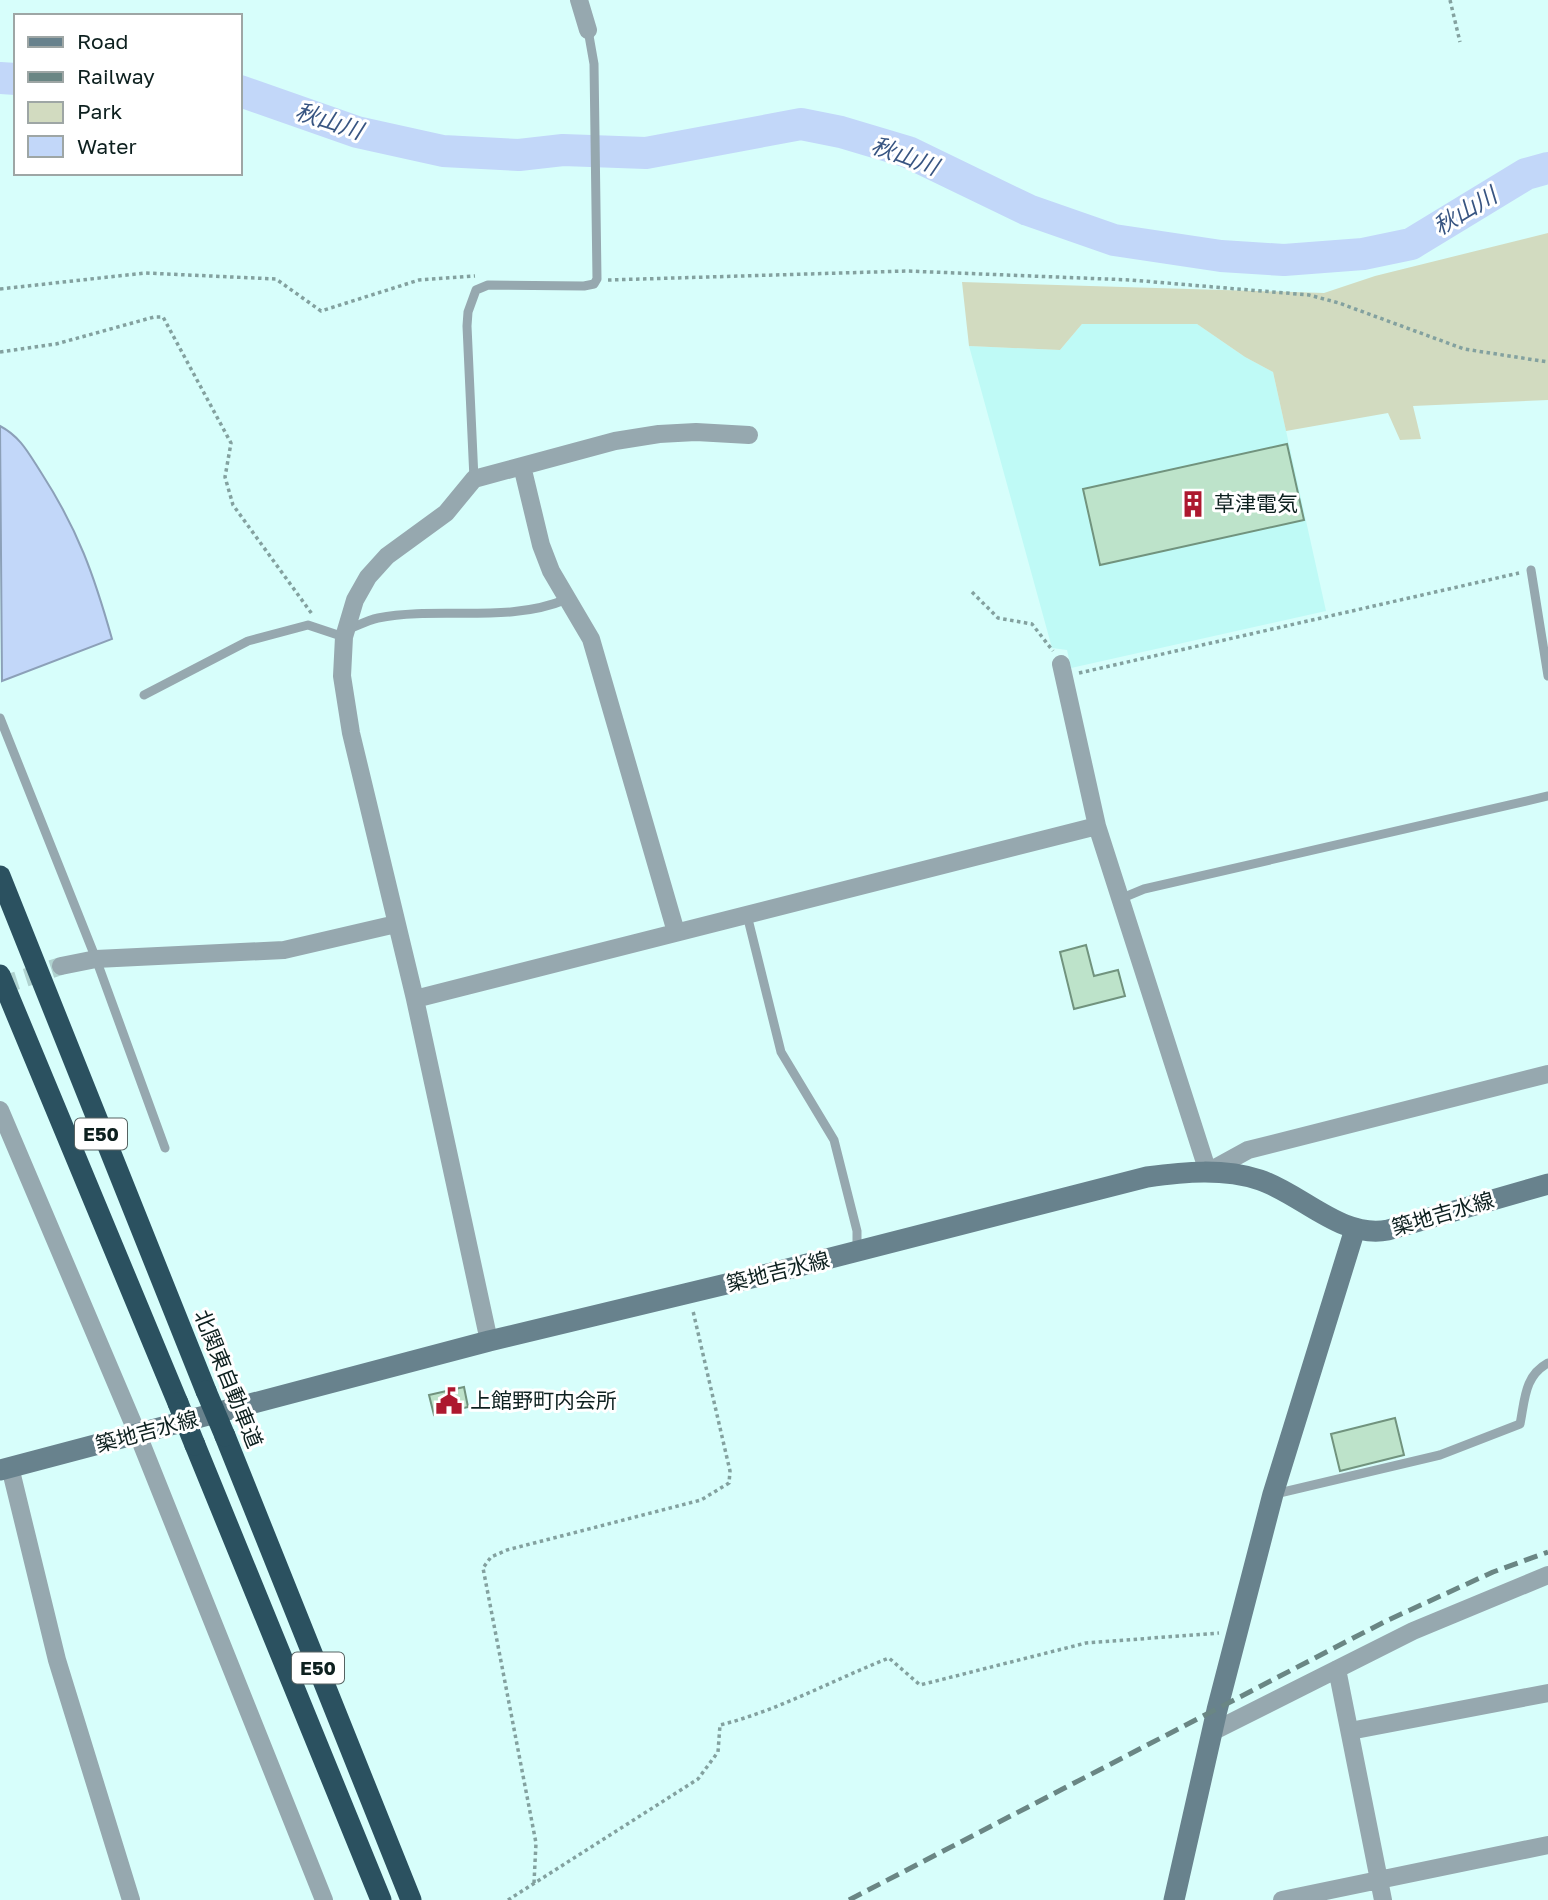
<svg xmlns="http://www.w3.org/2000/svg" width="1548" height="1900" viewBox="0 0 1548 1900" font-family="'Golos Text','Noto Sans JP',sans-serif">
<rect width="100%" height="100%" fill="#d7fefb"/>
<!-- built -->
<path fill="#bffaf6" d="M1082 324H1197L1245 357 1273 372 1326 611 1071 668 1067 650 1052 648 969 346 1060 350Z"/>
<!-- green -->
<path fill="#d2dbc0" d="M1548 233V400L1413 406 1421 439 1400 440 1388 413 1286 431 1273 372 1245 357 1197 324H1082L1060 350 969 346 962 282 1324 293 1375 276Z"/>
<!-- water -->
<path fill="#c2d7f9" stroke="#8ca0b8" stroke-width="2" d="M0 426C21 437 29 454 42 474 78 530 94 575 112 639L2 681Z"/>
<g fill="none" stroke-linecap="round" stroke-linejoin="round">
<!-- river -->
<path stroke="#c2d7f9" stroke-width="32" d="M0 78 16 79
M240 91 357 132 443 151 519 155 563 150 646 153 801 124 841 132 908 152 1028 210 1114 240 1221 256 1284 260 1363 254 1411 244 1526 174 1548 168"/>
</g>
<!-- building -->
<path fill="#bde3ca" stroke="#71937e" stroke-width="2" d="M1287 444 1304 520 1100 565 1083 489Z
M1086 945 1094 976 1118 970 1125 996 1074 1009 1060 952Z
M464 1387 468 1407 434 1415 429 1395Z
M1395 1418 1404 1455 1340 1471 1331 1434Z"/>
<g fill="none" stroke-linecap="round" stroke-linejoin="round">
<!-- street-tunnel -->
<path stroke="#afd2cf" stroke-width="18" stroke-dasharray="18 9" stroke-linecap="butt" d="M0 986 61 966"/>
<!-- path -->
<path stroke="#83a19f" stroke-width="3.5" stroke-dasharray="3.5 3.5" stroke-linecap="butt" d="M1450 0 1460 42
M608 280 907 271 1131 280 1309 295 1339 303 1464 349 1548 362
M0 289 145 273 276 279 321 311 419 280 475 276
M0 352 56 344 154 317H163L231 443 225 477 233 505 312 614
M972 592 998 618 1032 624 1053 651
M1079 673 1519 573
M534 1883 536 1843 483 1568 491 1557 507 1550 701 1500 729 1483 730 1471 693 1311
M508 1900 698 1779 718 1752 720 1725C777 1711 833 1680 889 1658L920 1685 1086 1643 1219 1633"/>
<!-- lane -->
<path stroke="#96a8af" stroke-width="9" d="M474 479 467 326 468 312 476 290 488 285 584 286 594 284 597 279 594 64 588 30
M1531 570 1548 676
M347 630C357 626 368 620 378 618 439 606 508 624 567 599
M144 695 248 641 308 625 344 637
M0 718 96 959 165 1148
M1120 899 1144 889 1548 796
M747 915 781 1052 834 1140 857 1231V1250
M1275 1494 1440 1455 1520 1424C1525 1400 1524 1376 1548 1363"/>
<!-- street -->
<path stroke="#96a8af" stroke-width="18" d="M579 0 588 30
M522 466 541 545 551 571 591 639 676 932
M1061 664 1097 826 1208 1172 1248 1150 1548 1074
M61 966 96 959 284 950 396 924
M415 999 1097 826
M0 1110 138 1435 324 1900
M489 1341 415 999 351 733 342 676 344 637 355 600 368 577 387 556 446 513 474 479 615 441 659 434 696 432 749 435
M10 1467 57 1660 131 1900
M1337 1669 1383 1900
M1350 1731 1548 1693
M1212 1732 1413 1631 1548 1575
M1282 1900 1548 1845"/>
<!-- secondary -->
<path stroke="#68828d" stroke-width="21" d="M0 1470 489 1341 772 1273 1147 1177C1184 1172 1223 1168 1260 1180 1302 1194 1341 1239 1388 1230L1548 1184
M1174 1900 1217 1710 1273 1494 1355 1229"/>
<!-- highway -->
<path stroke="#2b5160" stroke-width="21" d="M0 876 206 1391
M0 975 178 1403
M225 1436 411 1900
M195 1445 381 1900"/>
<!-- rail -->
<path stroke="#6a8684" stroke-width="5" stroke-dasharray="14 7" stroke-linecap="butt" d="M849 1900 1386 1621 1493 1572 1548 1552"/>
<!-- highway-bridge -->
<path stroke="#2b5160" stroke-width="21" d="M206 1391 225 1436
M178 1403 195 1445"/>
</g>
<!-- icons -->
<defs>
<symbol id="building-bare" viewBox="-9 -9 18 18"><path d="M-4-6H4V6H1V3H-1V6H-4ZM-2.5-4.3h1.7v1.8h-1.7ZM.8-4.3h1.7v1.8H.8ZM-2.5-1h1.7V.8h-1.7ZM.8-1h1.7V.8H.8Z" fill="#ad182f" stroke="#fff" stroke-width="2.5" paint-order="stroke"/></symbol>
<symbol id="civic-bare" viewBox="-9 -9 18 18"><path d="M-.6-6.5H3V-4.5H.6V-3L4-1V1h2V6H-6V1h2V-1L-.6-3ZM-1.2 2.5V6h2.4V2.5Z" fill="#ad182f" stroke="#fff" stroke-width="2.5" paint-order="stroke"/></symbol>
</defs>
<g fill-rule="evenodd">
<use href="#building-bare" x="1174" y="485" width="38" height="38"/>
<use href="#civic-bare" x="430" y="1382" width="38" height="38"/>
</g>
<g text-anchor="middle" stroke-width="6" stroke-linejoin="round" paint-order="stroke">
<!-- shield labels -->
<g fill="#fff" stroke="#566362" stroke-width="2">
<rect x="75" y="1118.5" width="52" height="31" rx="5"/>
<rect x="292" y="1652.5" width="52" height="31" rx="5"/>
</g>
<g font-size="19" font-weight="bold" fill="#0d201f">
<text x="101" y="1141">E50</text>
<text x="318" y="1675">E50</text>
</g>
<!-- poi labels -->
<g font-size="21" fill="#0d201f" stroke="#fff" text-anchor="start">
<text x="1214" y="511">草津電気</text>
<text x="470" y="1408">上館野町内会所</text>
</g>
<!-- street labels -->
<g font-size="21" fill="#0d201f" stroke="#fff">
<text transform="translate(1443 1214) rotate(-16)" y="7">築地吉水線</text>
<text transform="translate(778 1272) rotate(-14)" y="7">築地吉水線</text>
<text transform="translate(228 1379) rotate(68)" y="7">北関東自動車道</text>
<text transform="translate(147 1432) rotate(-15)" y="7">築地吉水線</text>
</g>
<!-- water labels -->
<g font-size="23" font-style="italic" fill="#385582" stroke="#fff">
<text transform="translate(329 121) rotate(18)" y="8">秋山川</text>
<text transform="translate(905 156) rotate(20)" y="8">秋山川</text>
<text transform="translate(1465 211) rotate(-31)" y="8">秋山川</text>
</g>
</g>
<!-- legend -->
<rect x="14" y="14" width="228" height="161" fill="#ffffff" stroke="#9ea6a5" stroke-width="2"/>
<rect x="28" y="37" width="35" height="10" fill="#68828d" stroke="#9ea6a5" stroke-width="2"/>
<text x="77" y="49" font-size="21" fill="#0d201f">Road</text>
<rect x="28" y="72" width="35" height="10" fill="#6a8684" stroke="#9ea6a5" stroke-width="2"/>
<text x="77" y="84" font-size="21" fill="#0d201f">Railway</text>
<rect x="28" y="102" width="35" height="21" fill="#d2dbc0" stroke="#9ea6a5" stroke-width="2"/>
<text x="77" y="119" font-size="21" fill="#0d201f">Park</text>
<rect x="28" y="136" width="35" height="21" fill="#c2d7f9" stroke="#9ea6a5" stroke-width="2"/>
<text x="77" y="154" font-size="21" fill="#0d201f">Water</text>
</svg>
